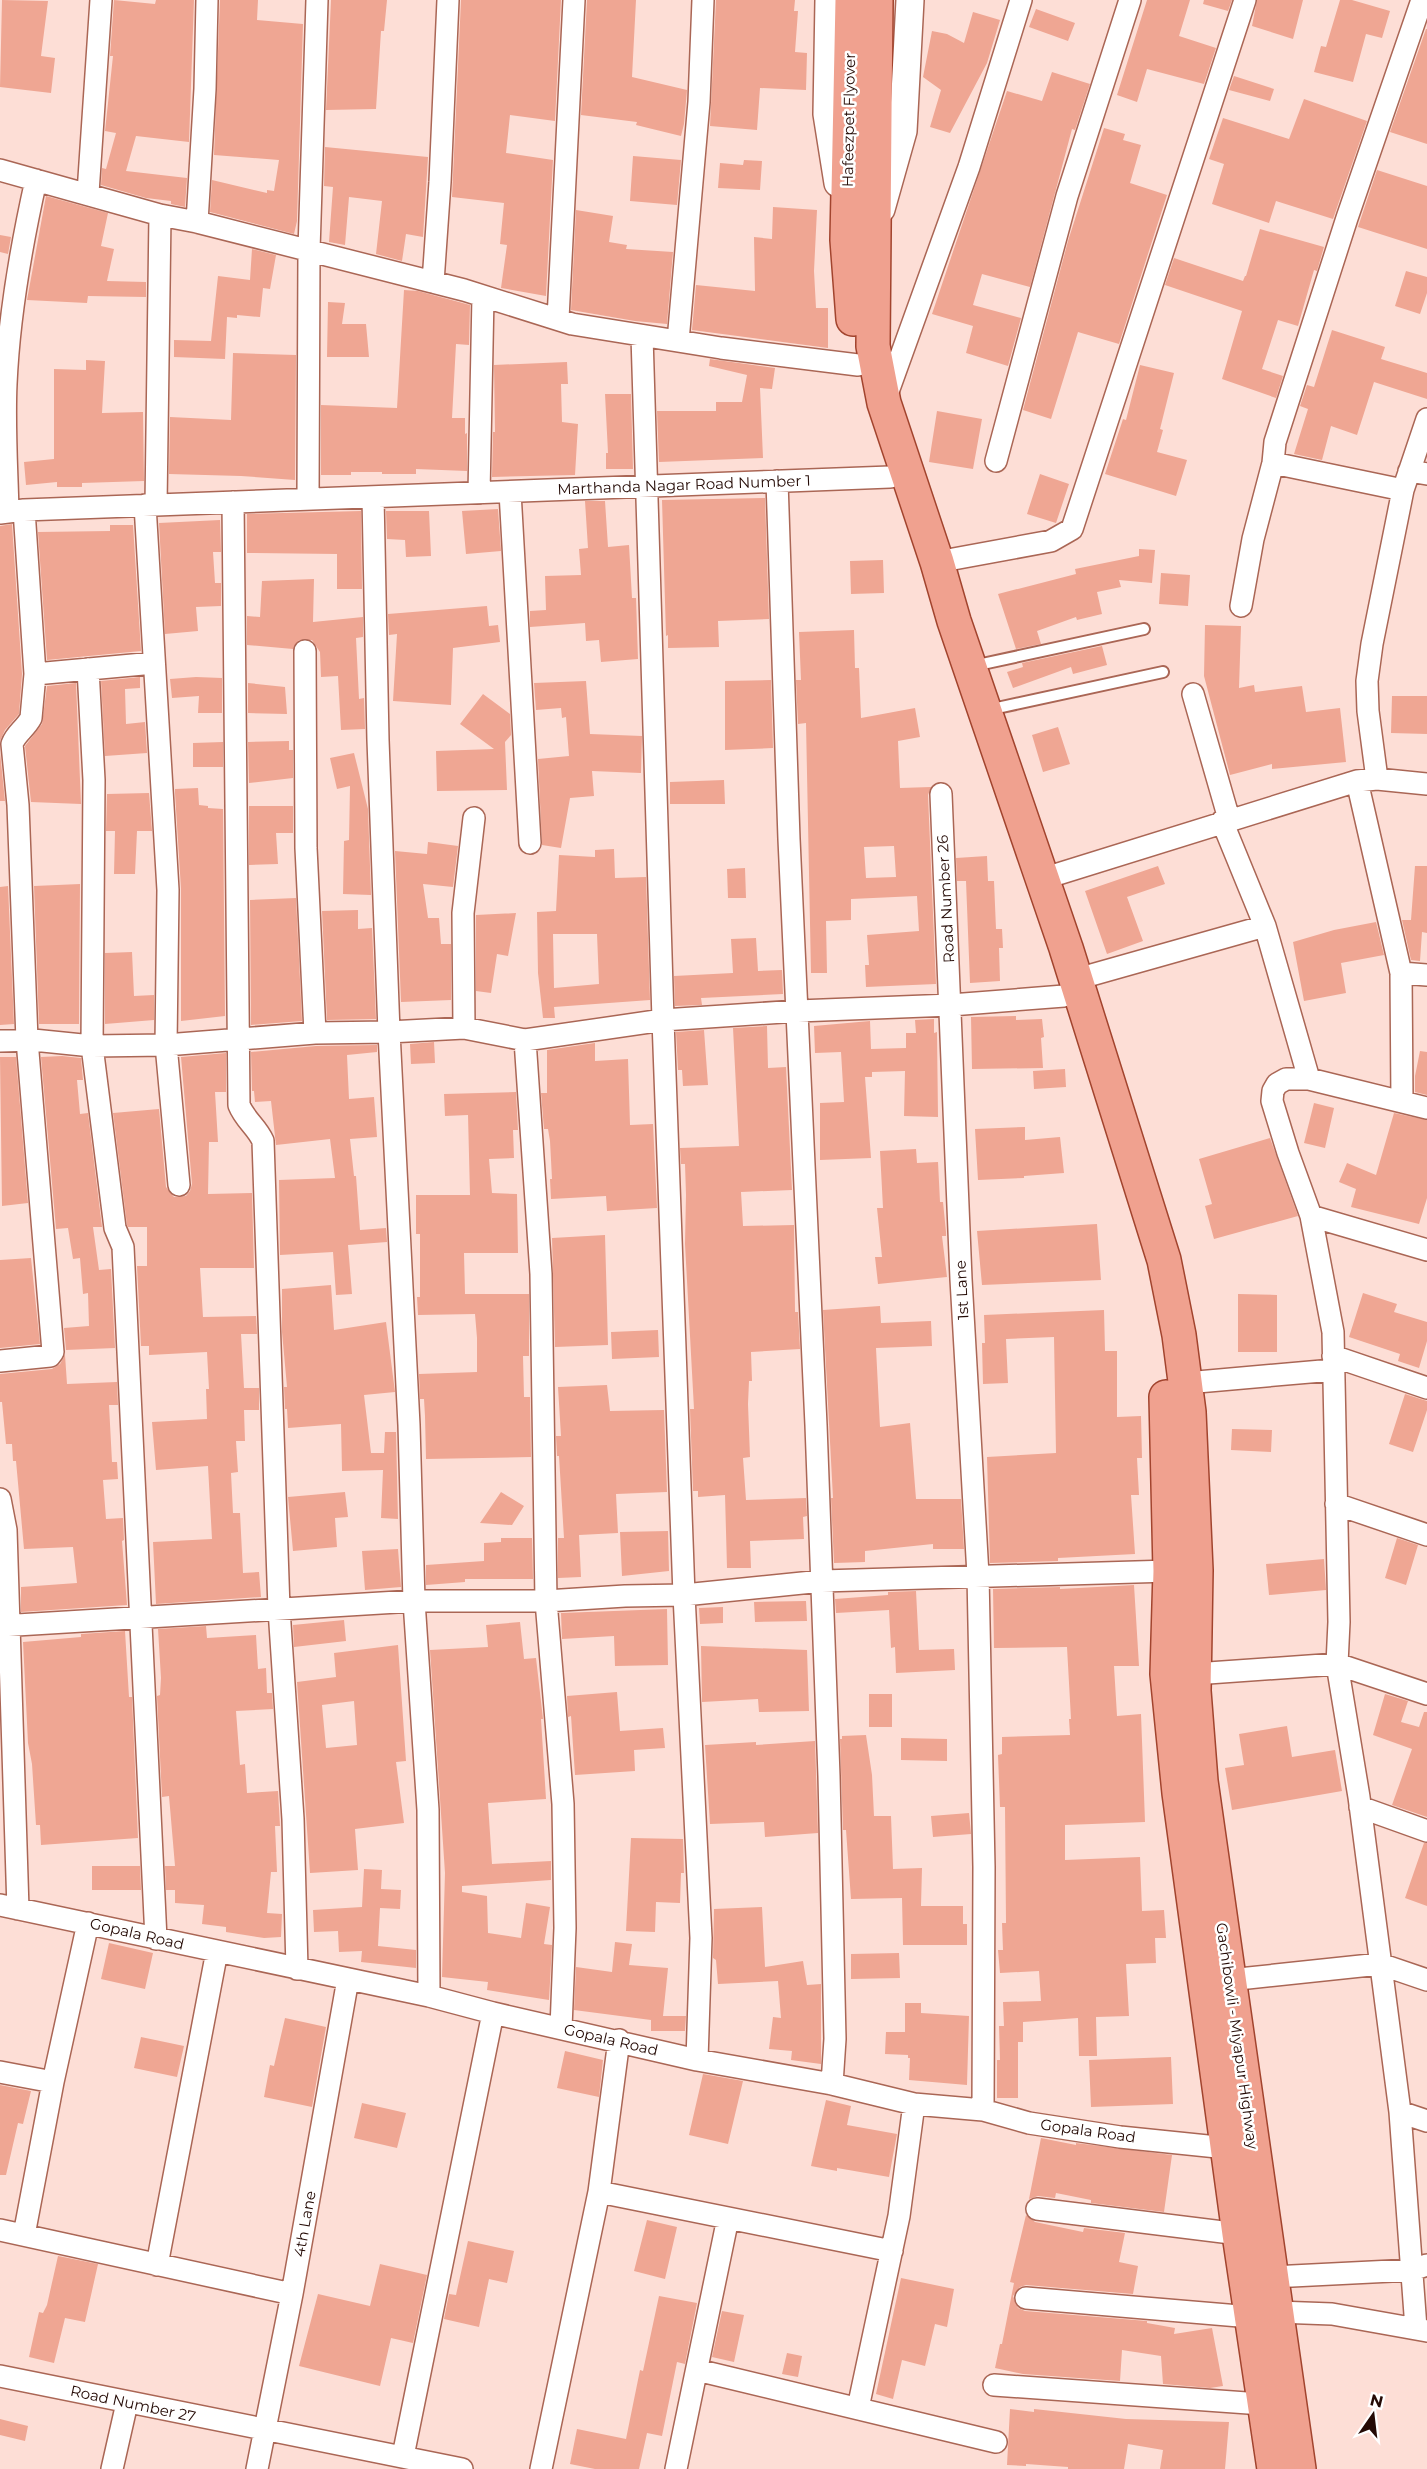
<svg xmlns="http://www.w3.org/2000/svg" width="1427" height="2469" viewBox="0 0 1427 2469" font-family="Montserrat,sans-serif">
<rect width="100%" height="100%" fill="#fdded6"/>
<!-- building -->
<path fill="#efa693" fill-rule="evenodd" d="M2 0 48 1 41 56 55 58 51 93 0 87Z
M114 0 155 4 156 0H194L189 142 136 136 126 171 187 178 185 207 171 204V201L146 198 101 185 102 168 106 169 116 133 105 131 113 56H110Z
M220 0H258L257 20 303 24 297 221 294 234 210 212 212 180 267 193V190L274 191 279 160 214 155Z
M331 0H387L384 31H381L376 109 326 110Z
M461 0H561L555 121 510 115 506 153 553 160 546 296 501 288 507 245 500 244 504 203 452 197Z
M587 0H636L632 77 687 90 684 124 681 136 636 125 637 122 581 115Z
M716 0H795L794 11H798L795 52 807 53 806 90 760 88 757 130 710 126Z
M1147 0H1190L1179 36 1216 48 1204 84 1147 69 1137 102 1117 95Z
M1204 0H1232L1228 11 1203 4Z
M1257 0H1303L1293 39 1252 26Z
M1340 0H1352L1390 11 1382 38 1366 34 1353 82 1314 72 1321 46 1326 47Z
M1036 9 1075 23 1068 41 1029 27Z
M973 12 1000 20 987 63 950 133 930 127 941 90 923 77 932 31 947 34 964 43Z
M1426 29H1427V144L1390 132Z
M1052 72 1090 84 1075 130 1072 129 1030 287 982 274 973 305 1021 318 1008 366 966 353 973 326 932 314 1007 91 1042 101Z
M1234 76 1274 89 1270 101 1229 90Z
M1304 99 1367 121 1333 219 1276 201 1269 223 1212 204 1224 164 1209 159 1223 118 1289 139Z
M1104 128 1125 134 1123 140 1141 145 1130 183 1167 195 1119 344 1078 332 1051 419 1023 410 1068 241Z
M325 147 428 157 423 237 406 234 402 261 376 254 382 201 349 197 345 245 329 242 333 187 324 186Z
M633 156 681 160 677 205 630 201Z
M744 160 762 161 760 190 718 188 720 163 743 165Z
M1377 170 1427 186V249L1358 227Z
M46 196 108 213 101 246 114 249 107 281 146 282V297L88 296 87 303 27 300Z
M773 207 817 210 814 271 816 308H828V348L692 330 696 285 755 291 754 237 772 239Z
M576 210 613 216 609 242 627 245 626 249 673 252 667 324 635 321 571 310Z
M1260 229 1324 247 1317 271 1314 270 1298 326 1278 320 1262 369 1283 376 1276 398 1222 379 1242 311 1165 285 1174 258 1243 281 1245 276H1246Z
M0 235 11 237 8 254 0 252Z
M252 249 276 255 270 289 263 288 260 317 237 315V318L227 317 225 359 174 357V340L211 341 218 276 250 280Z
M1406 271 1427 277V293L1420 314 1395 306Z
M404 290 418 291 470 305 469 345 456 344 452 418H465V434L467 433V471L416 469V474H382V472H351V475H321V405L397 408Z
M328 302 345 303 342 324H366L369 357H327Z
M1332 330 1385 347 1381 359 1427 373V399L1374 382 1357 435 1331 426 1322 460 1294 454 1308 409 1300 406 1307 385 1314 387Z
M233 353 296 355 295 480 241 476 169 474 170 417 231 420Z
M710 359 775 368 772 389 760 388 763 458 659 462 657 411H716V402H742L747 375 709 366Z
M86 360 105 361 102 413 143 412 144 481 82 483V487H57V482L26 485 24 462 54 459V369L86 370Z
M567 362 568 384H561L562 422 578 424 575 475 492 477 493 432H495L494 365Z
M1140 365 1174 373 1160 429 1163 430 1157 452 1187 460 1176 496 1105 474 1123 419 1126 420Z
M605 394H631L633 469H606V453H608Z
M937 411 982 419 973 469 929 462Z
M1040 474 1069 484 1056 523 1027 514Z
M765 498 769 619 718 621 719 647 668 648V635L666 636 662 500Z
M585 501H605L608 547 629 545 632 598H636L638 659 601 662 599 640 586 641 585 623 530 627V611L546 610 545 576 581 575 579 549 588 548Z
M498 509 501 551 466 554 462 511Z
M361 511 362 589H337V554L247 553V514Z
M386 511H429L431 556 406 557 405 540 387 539Z
M220 520 221 552H213L215 583H221V606L196 607 198 631 165 634 159 523Z
M12 524 22 674 19 714 5 730 0 741V526Z
M110 525H133L141 651 47 660 38 532 110 531Z
M1139 549 1155 550 1152 583 1119 580 1121 587 1097 592 1102 614 1077 620 1076 617 1037 631 1041 644 1016 649 998 594 1076 574 1075 569 1139 556Z
M883 560 884 593 851 594 850 561Z
M1161 573 1190 575 1188 606 1159 604Z
M314 579 313 622 363 617V637L356 638 359 699 364 698 365 729 341 730 338 676 321 677 320 652 312 640H299L293 649 247 645V616L260 617 262 581Z
M487 606 489 626 498 625 500 642 453 648 451 705 393 701 397 634 389 635 388 614Z
M1205 625 1241 626 1239 688 1254 685 1255 692 1302 686 1306 712 1340 708 1346 762 1272 769V764L1230 775 1204 676Z
M854 630 855 668H859L861 718 915 708 920 737 898 741 900 788 931 787 928 795 936 984 866 987 865 965H869L867 935 919 931 917 896 851 899V920L826 921 827 973H811L806 723 798 724 796 680H801L799 632ZM894 846 896 877 866 878 864 847Z
M1102 646 1107 665 1073 674 1071 667 1013 688 1007 672 1023 667 1022 663Z
M140 677V688L125 689 126 724 145 722 147 753 105 756 101 681Z
M196 677 222 678V713H198L199 696 172 698 170 679Z
M771 680 773 748 725 750V681Z
M586 681 590 734 642 736 641 773 592 771 594 796 570 798 561 848 542 845 538 759 569 756 566 717 562 718 561 708 536 710 534 683Z
M76 683 81 804 31 802 25 746 42 724 47 686Z
M248 683 285 687 287 714 248 713Z
M483 694 510 714 511 735 505 742 507 790 437 791 436 751 494 749 460 724Z
M1392 696H1427V734L1391 733Z
M1058 727 1070 764 1043 772 1032 735Z
M289 741V750H293V778L249 783 248 742Z
M223 742V767H193V743Z
M0 752 5 801H0Z
M354 753 368 809 371 895 343 894 344 841 349 840 350 786 337 789 330 758Z
M724 780 725 804H670V782Z
M198 788 199 805 208 806V808L223 809 225 1016 181 1021V889L175 793V789Z
M149 793 152 831H137L135 874H114L115 831H106L107 794Z
M249 806H293V833H276L278 864 249 865Z
M428 842 458 846 453 887 423 884 428 918H439L441 944H451V1000L401 1002 395 851 427 854Z
M614 849 615 878 646 877 650 1000 554 1007 555 1018H543L538 973 537 912 556 911 559 855 595 857V850ZM553 934H597L599 984 554 988Z
M987 856 988 881H994L996 929H1002L1003 948H999L1000 981 970 983 966 881H957L956 858Z
M1158 866 1165 884 1127 897 1143 941 1107 954 1085 891Z
M1415 866H1427V933L1422 932 1420 961 1411 960 1402 920H1411Z
M745 868 746 898H728L727 869Z
M80 884 79 1024H39L34 886Z
M8 886 14 1024 0 1025V887Z
M296 898 302 1021 251 1025 250 900Z
M358 910V929L372 928 376 1019 327 1020 322 911Z
M516 913 508 956 497 954 491 993 476 991V915Z
M1376 922 1384 955 1341 963 1346 993 1304 1001 1293 942 1334 930Z
M756 938 758 971 782 970 783 994 701 998 702 1005 675 1006 674 976 733 973 731 939Z
M132 952 134 996 154 995V1020L105 1024V953Z
M1016 1016V1020L1042 1019 1044 1037 1041 1038 1043 1068 972 1069 971 1017Z
M934 1019V1033L937 1032 938 1117 904 1116 905 1071 872 1072V1077H865L871 1158 820 1160V1103L844 1102 841 1052 815 1053 814 1026 870 1021 871 1049 906 1048V1033H916L915 1020Z
M767 1026 768 1068 786 1067 792 1190 741 1192 743 1226 794 1225 795 1312H798L800 1349 751 1352 752 1381H749L748 1404 750 1457 743 1458 746 1500 806 1498 807 1516 803 1517 804 1539 750 1541 751 1568H727L725 1495 698 1497V1491H693L690 1409H694L685 1244 686 1195 685 1164H681L680 1148 739 1146 733 1028Z
M704 1030 708 1085 683 1086 682 1070H678L676 1032Z
M434 1042 435 1063 411 1064 410 1044Z
M595 1043V1061L628 1059 630 1125 653 1124 657 1208 607 1211 606 1196 551 1199 550 1179H552L550 1141 548 1129H544L541 1093H547V1050Z
M377 1045V1052L347 1055 349 1099 374 1097 377 1137 350 1139 354 1176H356L360 1230 386 1228 387 1242 348 1245 352 1294 336 1295 333 1252 280 1255 279 1180 335 1178 330 1139 276 1145 271 1101 255 1102 254 1091H252L251 1052 316 1046Z
M1420 1051 1427 1052V1095L1415 1092V1076Z
M226 1053V1092H215L218 1142H209L208 1194 252 1193 254 1268H200L203 1317 256 1316 257 1334H241L244 1388H259V1410H244L245 1441H236L238 1472 231 1473 233 1513H240L243 1573 259 1572 261 1597 156 1604 153 1542 212 1539 208 1466 156 1470 152 1422 207 1419 206 1389H209L207 1352 149 1355V1346H141L137 1266H147V1227H128L127 1225 113 1113 159 1109 166 1187 174 1197 186 1196 190 1191 192 1184 181 1057Z
M62 1056 81 1058 83 1080H77L80 1114 88 1113 102 1227H93L99 1270 111 1269 115 1348 66 1350 64 1328 89 1326 88 1293 83 1294 80 1258 73 1259 68 1228 56 1229 41 1057Z
M0 1057H16L28 1203 2 1206Z
M1065 1069 1066 1087 1034 1089 1033 1071Z
M516 1092 518 1130H513L514 1158 489 1159 492 1193 517 1194 518 1253H464L465 1294H529V1356H523L524 1397H530L531 1457 426 1459 425 1416 424 1399H420L419 1374 477 1372V1338L475 1314 418 1315 417 1297H420V1234H416V1195H470L468 1115 445 1116 444 1094Z
M1314 1103 1334 1108 1325 1148 1304 1143Z
M1394 1113 1427 1120V1198L1419 1224 1351 1207 1356 1189 1339 1182 1347 1163 1376 1175Z
M1025 1127V1140L1060 1137 1064 1173 1024 1176V1178L978 1180 975 1129Z
M1270 1138 1298 1216 1214 1239 1205 1206 1212 1204 1199 1159Z
M916 1149 917 1163 938 1162 940 1202H943L946 1232V1236H942L947 1277 878 1284 875 1257H882L877 1208H883L880 1151Z
M1097 1224 1101 1280 982 1285 977 1231Z
M605 1235 608 1345 555 1347 552 1238Z
M31 1258 40 1344 0 1348V1260Z
M331 1285 334 1330 386 1322 395 1392 364 1395 371 1453H384L385 1432H396L398 1519 381 1518 383 1470 342 1471 341 1424 288 1428 287 1409H285L284 1387H287L282 1332V1289Z
M1363 1293 1397 1304 1394 1312 1427 1322V1341L1419 1368 1398 1361 1400 1354 1349 1337Z
M1238 1294 1277 1295V1352H1238Z
M880 1306 881 1323 931 1321 932 1346 876 1348 880 1427 910 1423 916 1499H961L964 1549H933V1544L865 1551V1562L834 1563 831 1498H833L823 1310Z
M1104 1310 1105 1351H1117V1417L1141 1416 1142 1458H1137L1139 1495H1131L1135 1554 1058 1558V1561L990 1563 987 1457 1056 1453 1054 1337 1006 1339 1008 1383 983 1384 982 1343H985L984 1315Z
M658 1330 659 1357 612 1359 611 1332Z
M65 1355 67 1384 117 1382 118 1405H109L112 1462H117L118 1479 103 1480 106 1519 123 1518 124 1540 122 1541 127 1605 21 1612V1587L77 1583 73 1547 24 1549 16 1461H13L12 1444H6L2 1402H0V1374L52 1369 60 1364Z
M607 1385 610 1411 664 1410 667 1492 616 1494 618 1533 579 1535 581 1577 558 1578V1538H564L559 1456H557L556 1436H561L558 1387Z
M1405 1394 1427 1401V1410L1413 1452 1389 1444Z
M1232 1429 1272 1430 1271 1452 1231 1450Z
M345 1492 348 1517 335 1518 337 1547 293 1551 288 1497Z
M501 1492 524 1506 512 1525 480 1523Z
M668 1531 669 1571 622 1576 620 1532Z
M501 1538H532L533 1579H465V1582L426 1585V1565L484 1561V1543L501 1542Z
M1397 1538 1418 1545 1406 1585 1385 1578Z
M398 1549 401 1587 365 1590 362 1551Z
M1324 1559 1326 1590 1269 1595 1266 1564Z
M1134 1585 1139 1666H1114L1117 1716 1141 1714 1145 1822 1065 1825V1860L1140 1857 1142 1911 1164 1910 1166 1938H1155L1156 1963 1126 1964 1129 2016 1096 2017 1097 2056H1079L1078 2018 1023 2022V2042H1018V2098H997V2060H1000L999 2026H1004L1003 2002 1041 2001 1039 1971 1000 1973 998 1950H1003L1002 1923H1006L1005 1807H1000L998 1755 1002 1754V1737L1070 1735 1069 1719H1071L1067 1647 994 1648 993 1589 1060 1587V1589Z
M916 1591 919 1650 954 1649 955 1670 896 1673 895 1647 891 1648 889 1610 836 1613 835 1599 888 1595V1592Z
M806 1601 807 1621 755 1622 754 1602Z
M723 1607V1623L700 1624 699 1608Z
M667 1609 668 1665 615 1666 614 1636 562 1639 561 1613Z
M344 1620 346 1641 294 1647 293 1625Z
M520 1622 524 1659 536 1658 543 1719H541L546 1799 488 1803 492 1864 551 1861V1880L462 1886V1892L487 1896 488 1933 521 1938 526 1903 550 1907 544 1944 552 1945 549 2000 487 1990 488 1982 442 1977 445 1873 430 1650 488 1647 486 1625Z
M206 1626 207 1638 256 1635 258 1669 266 1668 267 1693H272L273 1709 236 1711 240 1765 245 1764 247 1793 278 1791 280 1826H275L277 1872H271L267 1913 282 1914 281 1937 264 1938 226 1932V1927L202 1924 204 1905 175 1903V1890H166L165 1866H175L169 1796 162 1797 157 1696 160 1695 161 1678 158 1629Z
M125 1631 129 1697H132L138 1838 41 1845 40 1825H36L32 1764 28 1743 23 1642 81 1637V1634Z
M398 1645 406 1761 396 1762 404 1823 355 1829 358 1870 310 1873 297 1682 336 1677 334 1653ZM354 1701 357 1745 326 1748 322 1705Z
M701 1646 807 1650 809 1711 759 1712 758 1699 702 1702Z
M617 1692 620 1731 663 1728 665 1748 634 1750 635 1771 575 1775 571 1716 568 1717 567 1696Z
M869 1694H892V1727H869Z
M1385 1694 1408 1701 1401 1722 1419 1727 1424 1712H1427V1817L1392 1805 1412 1749 1373 1735Z
M1287 1726 1292 1757 1335 1750 1342 1791 1232 1810 1225 1768 1244 1765 1239 1734Z
M866 1735 872 1775 874 1816H891L893 1869 922 1868 921 1906H963V1924H967V1945H903L902 1898 851 1899 846 1830H843L840 1739H842V1736Z
M901 1738 947 1739V1761L901 1760Z
M815 1741 818 1833 765 1837 764 1822 710 1824 705 1745 756 1742V1745Z
M969 1813 971 1834 933 1837 931 1816Z
M631 1838 683 1839 684 1873H681L680 1903 656 1902 655 1932 626 1931Z
M1424 1843H1427V1906L1405 1898Z
M92 1866H140L141 1890H92Z
M364 1869 382 1870 381 1889 401 1890 400 1909 380 1908 378 1946 416 1950V1968L361 1962 362 1951 339 1952 338 1931 314 1932 313 1910 362 1907Z
M762 1907 765 1967 803 1961 807 1985 821 1984V2064L791 2060 792 2051 769 2049 773 2017 781 2018 778 1981 718 1984 716 1960 713 1958 714 1909Z
M615 1942 632 1944 629 1965 668 1968 663 2016H686L685 2031H651V2020L574 2010 576 1967 612 1972Z
M109 1943 153 1953 145 1989 101 1979Z
M899 1953 900 1978 851 1979V1954Z
M905 2003H921V2013L969 2016 967 2085 909 2080 910 2058H908V2055L885 2054 886 2032H905Z
M285 2018 326 2027 312 2107 264 2097 270 2065 274 2066Z
M141 2037 184 2046 177 2077 134 2068Z
M565 2051 603 2060 599 2097 557 2088Z
M1171 2057 1173 2104 1091 2107 1089 2060Z
M703 2074 743 2081 728 2144 689 2135Z
M0 2085 31 2091 23 2124 18 2123 6 2175H0Z
M826 2100 851 2106 847 2125 897 2134 889 2177 837 2168V2171L811 2166Z
M362 2103 406 2113 397 2148 354 2138Z
M1041 2138 1076 2145V2143L1172 2155 1164 2212 1091 2203V2200L1056 2193 1055 2198 1038 2196 1029 2199Z
M1026 2215 1035 2222 1083 2232 1084 2228 1125 2233 1119 2262 1138 2266 1133 2294 1026 2285 1020 2287 1013 2296 1018 2308 1025 2311 1147 2321V2323L1175 2328 1174 2334 1212 2328 1223 2386 1210 2388 1163 2384 1161 2356 1122 2350 1120 2381 1023 2374 995 2368 1000 2344H1002L1014 2283 1010 2282Z
M647 2220 677 2227 665 2279 634 2271Z
M468 2241 514 2251 507 2283 489 2279 479 2327 444 2319 449 2294 456 2295Z
M58 2256 98 2264 85 2322 65 2318 54 2363 29 2357 39 2312 43 2313 47 2305Z
M380 2264 427 2275 413 2343 391 2338 380 2386 299 2366 318 2294 370 2306Z
M901 2278 954 2289 947 2327 935 2324 925 2366 902 2360 893 2399 876 2394Z
M659 2296 697 2303 685 2364 677 2362 662 2436 647 2433 639 2469H595L570 2464 577 2429 626 2439 640 2370 643 2371Z
M722 2311 744 2315 734 2362 712 2357Z
M787 2353 802 2356 798 2377 782 2374Z
M1010 2409 1034 2412V2409L1126 2419 1229 2422 1225 2469H1160L1163 2450 1128 2444 1124 2469H1068V2467L1026 2464V2466L1007 2465Z
M0 2419 28 2426 25 2441 0 2435Z"/>
<g fill="none" stroke-linecap="round" stroke-linejoin="round">
<defs>
<path id="service" d="M973 666 1144 629
M988 710 1163 672"/>
<path id="minor" d="M0 170 160 215 197 222 464 290 572 324 721 348 858 365
M88 193 101 0
M197 222 205 89 207 0
M433 282 440 182 448 0
M558 319 574 0
M642 336 663 1020 684 1595 701 1938 697 2060
M678 341 699 102 703 0
M885 400 969 167 1021 0
M996 461 1067 196 1130 0
M1273 463 1403 490
M1409 471 1427 474
M777 481 789 839 816 1425 829 1776 835 2039 832 2084
M510 492 530 843
M479 493 483 296
M373 497 378 740 389 1032 409 1425 414 1601 428 1810 429 1996
M308 499 309 250 317 0
M233 502 239 1105C245 1120 257 1127 263 1141L279 1609 293 1819 297 1969
M145 505 168 890 166 1045 179 1185
M156 505 160 215
M8 512C7 470 4 426 6 384 9 315 21 247 36 180
M0 513 24 510 890 477
M937 562 1051 541 1072 529 1245 0
M1241 606 1253 539 1273 463 1275 442 1347 218 1422 0
M305 651 306 848 315 1033
M88 669 94 780 92 1046 115 1228 123 1247 156 1939
M35 674 154 663
M1193 694 1229 819
M1377 779 1368 711 1367 681 1372 644 1403 490 1427 419
M1357 781 1401 973 1402 1101
M941 794 961 1279 978 1575 984 1867 983 2110
M1222 821 1265 926 1309 1079
M1042 879 1357 781 1377 779 1427 784
M1401 973 1427 975
M1077 979 1265 926
M464 1028 463 913 474 818
M525 1040 541 1274 546 1601 563 1804 565 1928 561 2028
M0 1041 33 1040 92 1046 166 1045 315 1033 389 1032 464 1028 525 1040 663 1020 798 1011 951 1005 1064 996
M1311 1216 1427 1250
M1333 1356 1427 1388
M0 1361 50 1356 53 1352 27 1040 18 805 12 744C16 733 25 729 31 718L35 674 24 510
M1186 1383 1333 1370
M0 1499 6 1530 18 1909
M1336 1504 1427 1535
M0 1626 414 1601H546L625 1596 684 1595 822 1581 1170 1571
M1194 1674 1337 1664 1427 1694
M1360 1807 1427 1831
M0 1905 429 1996 493 2013 697 2060 832 2084 914 2104 983 2110 1029 2123 1120 2137 1227 2148
M1229 1980 1380 1964 1427 1980
M0 2072 53 2082
M1400 2112 1427 2121
M599 2192 892 2251
M1037 2209 1239 2234
M0 2230 292 2294
M24 2235 53 2082 88 1923
M157 2265 217 1951
M1272 2277 1412 2270 1427 2265
M1026 2298 1251 2317
M1277 2312 1332 2314 1427 2331
M1416 2328 1400 2112 1359 1797 1337 1664 1339 1622 1333 1332 1311 1216 1288 1153 1272 1101 1273 1091 1277 1084 1286 1079H1309L1427 1108
M697 2370 996 2442
M0 2376 462 2469
M994 2385 1275 2405
M858 2408 899 2216 914 2104
M403 2456 493 2013
M112 2469 127 2403
M257 2469 292 2294 348 1979
M541 2469 599 2192 619 2040
M676 2469 728 2218"/>
<path id="tertiary" d="M829 0 827 114 838 183
M881 209 903 131 910 0"/>
<path id="primary" d="M852 0 847 240 853 319
M876 0 873 346 884 403 937 562 954 621 1066 948 1164 1260 1179 1335 1189 1412 1196 1570 1194 1691 1201 1781 1299 2469
M1166 1397 1170 1571 1167 1674 1179 1793 1239 2234 1274 2469"/>
</defs>
<!-- service casing -->
<use href="#service" stroke="#a65" stroke-width="14"/>
<!-- minor casing -->
<use href="#minor" stroke="#a65" stroke-width="24"/>
<!-- tertiary casing -->
<use href="#tertiary" stroke="#a65" stroke-width="30"/>
<!-- primary casing -->
<use href="#primary" stroke="#a2442e" stroke-width="36"/>
<!-- service -->
<use href="#service" stroke="#fff" stroke-width="10"/>
<!-- minor -->
<use href="#minor" stroke="#fff" stroke-width="21"/>
<!-- tertiary -->
<use href="#tertiary" stroke="#fff" stroke-width="27"/>
<!-- primary -->
<use href="#primary" stroke="#f0a18f" stroke-width="33"/>
</g>
<g text-anchor="middle" stroke-width="5" stroke-linejoin="round" paint-order="stroke">
<!-- street labels -->
<g font-size="15" fill="#240a05" stroke="#fff">
<text transform="translate(849 120) rotate(-89)" y="5">Hafeezpet Flyover</text>
<text transform="translate(684 485) rotate(-2)" y="5">Marthanda Nagar Road Number 1</text>
<text transform="translate(946 899) rotate(-93)" y="5">Road Number 26</text>
<text transform="translate(962 1290) rotate(-93)" y="5">1st Lane</text>
<text transform="translate(137 1934) rotate(13)" y="5">Gopala Road</text>
<text transform="translate(1237 2036) rotate(82)" y="5">Gachibowli - Miyapur Highway</text>
<text transform="translate(611 2040) rotate(13)" y="5">Gopala Road</text>
<text transform="translate(1088 2131) rotate(8)" y="5">Gopala Road</text>
<text transform="translate(305 2224) rotate(-80)" y="5">4th Lane</text>
<text transform="translate(133 2404) rotate(12)" y="5">Road Number 27</text>
</g>
</g>
<!-- north arrow -->
<g transform="translate(1373 2415) rotate(14)" stroke="#ffffff" stroke-width="4.5" paint-order="stroke">
<path d="M0-4.5L10 22L0 15L-10 22Z" fill="#240a05"/>
<text y="-9" font-size="16" font-weight="bold" text-anchor="middle" fill="#240a05">N</text>
</g>
</svg>
